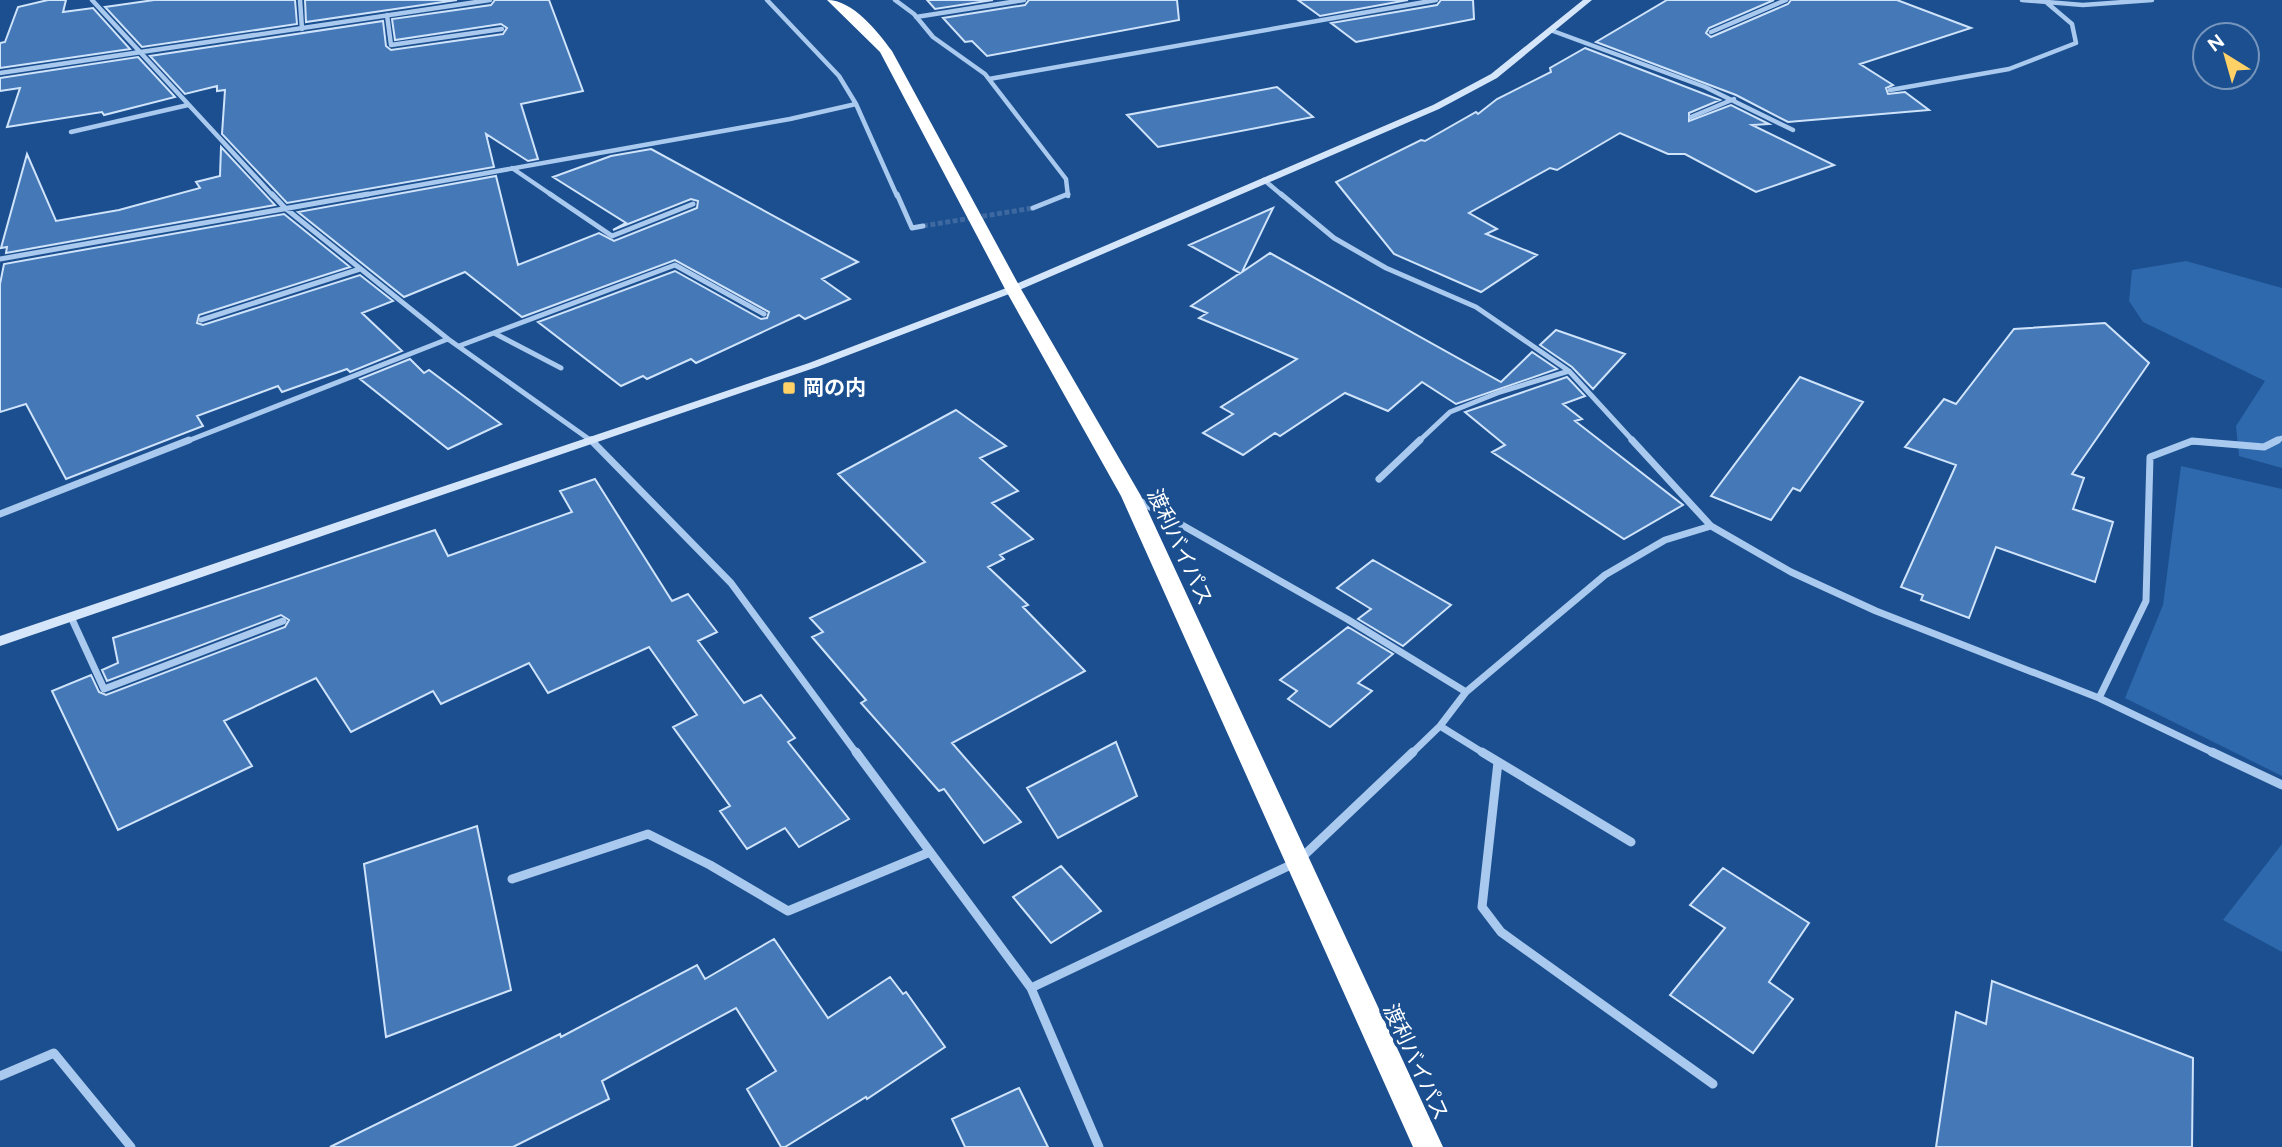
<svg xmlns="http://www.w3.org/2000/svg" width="2282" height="1147" viewBox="0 0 2282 1147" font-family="Figtree,'Noto Sans JP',sans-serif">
<rect width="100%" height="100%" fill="#1b4f8f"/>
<!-- green -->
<path fill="#2e69ad" d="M2186 261 2282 288V468L2239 456 2236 426 2265 381 2143 322 2129 301 2132 270Z
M2181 466 2282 489V776L2125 698 2163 605Z
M2282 844V952L2223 920Z"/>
<!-- building -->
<path fill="#4478b7" stroke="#cfe3fa" stroke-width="2" d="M48 0H66L63 12 93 8 130 49 0 68V43L5 42 18 7Z
M154 0H295L297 24 142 47 105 7Z
M305 0H457L306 22Z
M495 0H549L583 91 521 104 538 159 528 161 486 134 494 167 287 203 222 134 225 90 217 91V86L185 94 150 56 383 21 386 46 391 50 503 34 507 28 501 24 395 40 392 19 491 5Z
M927 0H993L935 9Z
M1029 0H1177L1179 20 987 56 972 41 965 42 943 18 1025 5Z
M1298 0H1408L1320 16Z
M1441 0H1473L1474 19 1356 42 1331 23 1437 5Z
M1667 0H1774L1709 28 1706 33 1711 37 1788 4 1791 0H1897L1971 28 1860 64 1893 85 1886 88 1888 94 1905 92 1929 110 1788 122 1736 95 1596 42Z
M1585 48 1720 100 1689 113V121L1731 105 1769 124 1752 125 1834 165 1756 192 1685 154H1668L1620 133 1557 170 1550 168 1469 213 1497 229 1486 234 1537 255 1481 292 1394 254 1336 182 1421 140 1425 141 1476 112 1478 114 1497 99 1551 72 1550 68Z
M138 57 175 97 104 115 102 112 7 127 20 88 0 91V78Z
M1277 87 1313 117 1158 147 1127 115Z
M221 147 275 205 6 253 7 247 1 248 27 154 56 221 119 210 200 188 196 182 220 176Z
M651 149 858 262 822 279 850 299 805 319 799 315 696 363 691 359 647 379 643 376 621 386 538 322 675 271 761 319 767 318 769 312 675 260 522 317 465 272 404 297 298 212 496 176 518 265 599 233 614 241 697 208 698 201 691 199 613 230 626 223 553 177 611 156Z
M1273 208 1242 272 1270 253 1501 382 1532 352 1557 369 1456 404 1422 382 1388 411 1345 393 1280 436 1275 433 1243 455 1203 433 1233 414 1221 407 1297 359 1199 318 1207 313 1191 306 1240 273 1189 245Z
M284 214 350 267 199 315 197 323 203 325 360 275 393 301 362 313 402 351 350 372 347 369 282 392 278 386 197 416 203 426 66 479 26 404 0 412V284L4 264Z
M2105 323 2149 363 2072 474 2084 478 2073 509 2113 522 2095 582 1996 547 1969 618 1921 600 1923 595 1901 587 1956 465 1905 447 1944 399 1956 404 2014 329Z
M1556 330 1625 354 1593 389 1572 367 1540 345Z
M410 359 424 373 429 370 501 424 448 449 360 379Z
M1567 377 1585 396 1563 404 1582 419 1575 421 1683 505 1624 539 1492 452 1505 445 1465 412Z
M1800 377 1863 402 1800 491 1793 488 1771 520 1711 496Z
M956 410 1006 446 980 458 1018 491 992 503 1033 539 1000 555 1004 559 988 567 1028 605 1023 607 1085 671 952 743 1021 822 984 843 944 789 939 791 861 703 866 700 812 637 823 632 810 618 925 562 838 474Z
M595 479 672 601 688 594 717 632 698 641 744 703 761 695 795 738 788 742 849 819 799 847 785 828 747 849 720 811 730 806 673 727 697 715 649 647 548 693 529 663 441 704 433 691 351 732 316 678 224 721 252 766 118 830 52 691 91 675 99 692 106 695 285 627 289 620 281 615 107 681 102 670 118 663 113 638 435 530 448 556 572 512 560 491Z
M1373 560 1451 605 1403 646 1358 619 1371 609 1337 588Z
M1348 627 1393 654 1358 683 1372 691 1330 727 1288 699 1297 691 1280 680Z
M1116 742 1137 796 1058 838 1027 788Z
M477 826 511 990 386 1037 364 864Z
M1061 866 1101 911 1051 943 1013 897Z
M1723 868 1809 923 1769 982 1793 999 1753 1053 1670 995 1725 928 1690 905Z
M774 939 828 1018 890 977 903 994 906 992 945 1047 867 1099 866 1097 785 1147H781L747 1089 776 1071 736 1008 602 1081 609 1099 513 1147H330L560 1034 561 1037 697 965 705 979Z
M1992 981 2193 1058 2192 1147H1936L1956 1012 1986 1024Z
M1019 1088 1048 1147H965L952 1119Z"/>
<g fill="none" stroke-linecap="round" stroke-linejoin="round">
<!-- street-tunnel -->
<path stroke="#3d69a0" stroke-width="5" stroke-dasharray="5 2.5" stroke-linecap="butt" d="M923 226 1033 208"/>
<!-- street-far3 -->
<path stroke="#a9c9ee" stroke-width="4.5" d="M92 0 273 196
M300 0 302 29
M767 0 839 76 856 104 897 196
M895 0 914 14 933 37 985 74 1066 179 1068 196
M2022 0 2083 5 2152 0
M387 15 391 45 502 29
M916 17 1024 0
M1553 31 1705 87 1793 130
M1711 32 1786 0
M0 73 490 0
M989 79 1436 0
M1890 90 2009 69 2076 43 2072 24 2046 2
M1691 117 1734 99
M71 132 188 105
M512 168 553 196
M1264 180 1283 196
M358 196 790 119 856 104"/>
<!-- street-far2 -->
<path stroke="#a9c9ee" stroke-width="5" d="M272 194 285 208 448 339 593 442
M550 194 612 236 693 204
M897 194 912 228 923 226
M1281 194 1334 238 1386 268 1476 307 1569 371 1634 442
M1033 208 1068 194
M0 259 368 194
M201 320 360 269
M494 333 561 368
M459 346 675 265 764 314
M185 442 448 339
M1418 442 1450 412 1500 392 1569 371
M2190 442H2203
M2274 442 2282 438"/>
<!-- street-far1 -->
<path stroke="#a9c9ee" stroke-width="7" d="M591 440 731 583 857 754
M1632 440 1711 526
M1379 479 1420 440
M1138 500 1347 619 1466 692
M0 514 189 440
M71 617 104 689 283 621
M2099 698 2146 601 2150 457 2192 441 2264 447 2278 440
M1440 726 1485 754
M1411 754 1440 726 1466 692 1605 575 1665 540 1711 526 1791 572 1876 611 2099 698 2216 754"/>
<!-- street -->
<path stroke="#a9c9ee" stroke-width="9" d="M856 752 1031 988 1099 1147
M1482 752 1631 842
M2212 752 2282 785
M1498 762 1482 907 1501 932 1713 1084
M512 879 648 834 710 865 788 911 930 852
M1031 988 1297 862 1413 752
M0 1076 54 1053 131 1147"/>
<!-- secondary -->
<path fill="#d6e6fa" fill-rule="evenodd" d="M1583 0H1592L1497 78 1439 109 1017 291 817 367 0 646V636L809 363 1009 287 1433 105 1491 74Z"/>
<!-- highway -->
<path fill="#fff" fill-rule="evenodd" d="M827 0C853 0 877 31 892 51L1021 289 1141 496 1443 1147H1413L1121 496 1005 289 880 52Z"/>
</g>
<!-- markers -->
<rect fill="#ffd166" stroke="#1b4f8f" stroke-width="2.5" x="782" y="381" width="14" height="14" rx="3.5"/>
<g text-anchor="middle" stroke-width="7" stroke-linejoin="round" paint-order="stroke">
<!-- poi labels -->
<g font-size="21" font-weight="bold" fill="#fff" stroke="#1b4f8f" text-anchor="start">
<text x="803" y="395">岡の内</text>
</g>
<!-- street labels -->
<g font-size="21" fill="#fff" stroke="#1b4f8f">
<text transform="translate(1180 547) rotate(65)" y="7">渡利バイパス</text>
<text transform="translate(1416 1062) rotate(65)" y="7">渡利バイパス</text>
</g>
</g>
<!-- north arrow -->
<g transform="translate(2226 56) rotate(323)"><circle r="33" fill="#1b4f8f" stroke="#7695bc" stroke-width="2"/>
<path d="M0-5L12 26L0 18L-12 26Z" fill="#ffd166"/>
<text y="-10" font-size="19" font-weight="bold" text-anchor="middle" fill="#ffffff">N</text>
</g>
</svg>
